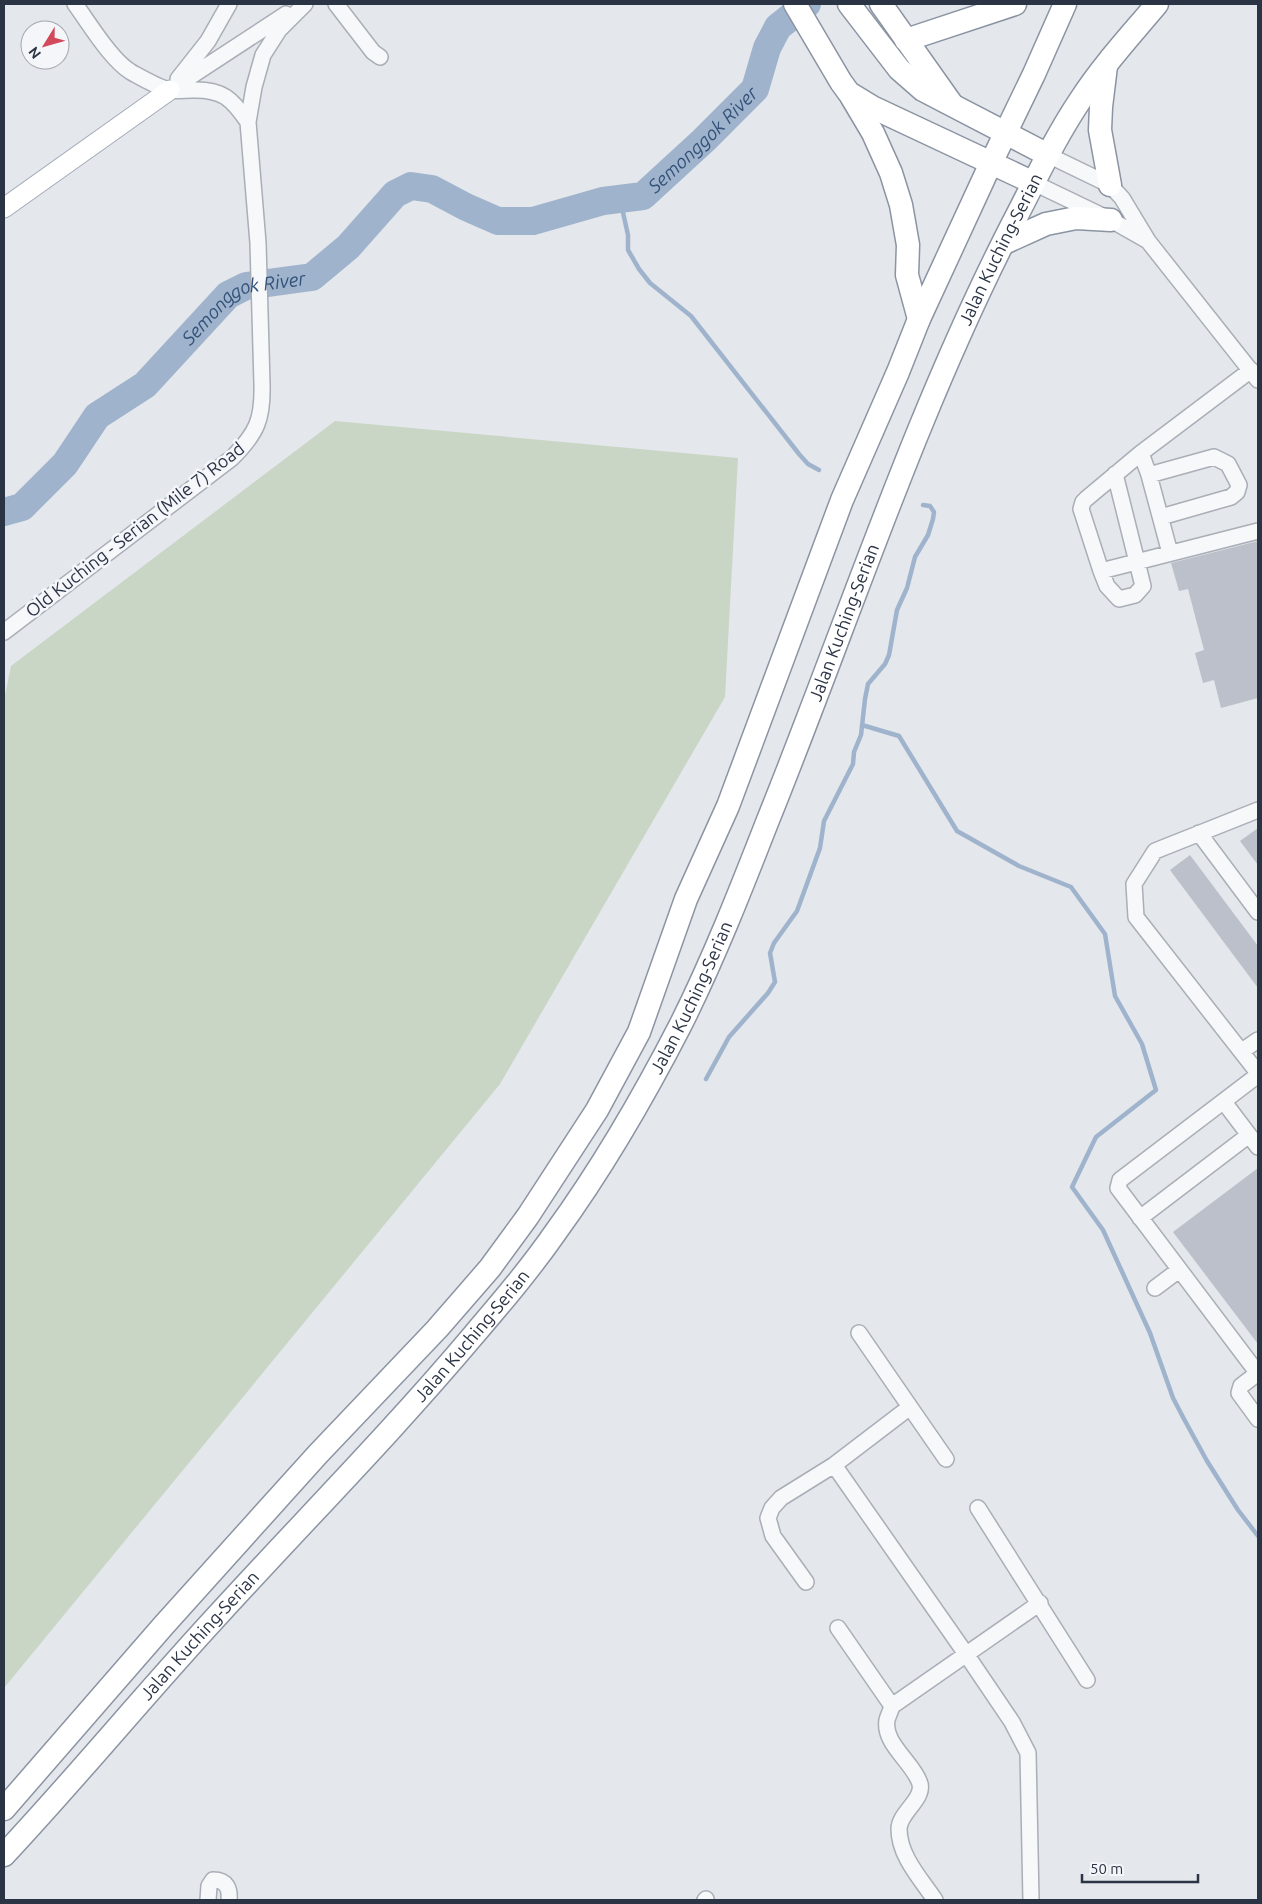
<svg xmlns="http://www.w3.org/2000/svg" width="1262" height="1904" viewBox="0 0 1262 1904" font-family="Ubuntu,sans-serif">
<rect width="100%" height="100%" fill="#e4e7ec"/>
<!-- green -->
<path fill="#c9d6c5" d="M335 421 738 458 725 697 500 1084 4 1688V700L11 666Z"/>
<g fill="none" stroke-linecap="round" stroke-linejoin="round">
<!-- stream -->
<path stroke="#9fb4cc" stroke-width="4.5" d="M620 199 628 235V250L639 269 650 283 691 316 799 454 808 464 819 470
M862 725 899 736 957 831 1019 866 1071 887 1105 934 1115 996 1142 1044 1156 1090 1096 1137 1072 1187 1103 1230 1150 1333 1173 1398 1184 1419 1207 1461 1238 1510 1258 1536
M706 1079 729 1037 768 993 775 982 770 953 774 943 797 911 820 848 824 821 853 764 854 752 861 735 865 699 868 684 885 664 889 655 897 610 907 588 915 557 928 535 933 519 934 512 930 506 923 505"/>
<!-- river -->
<path stroke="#9fb4cc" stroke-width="28" id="s1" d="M4 512 22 507 65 464 97 416 145 385 228 295 246 286 312 277 348 247 395 194 411 186 432 189 466 207 498 221H533L603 201 643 196 704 140 755 89 767 48 778 27 807 4"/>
</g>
<!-- building -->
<path fill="#bbc0ca" d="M1258 541V698L1221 708 1214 680 1203 683 1195 653 1204 650 1188 589 1179 591 1171 563Z
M1258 828V865L1240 841Z
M1190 855 1258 946V988L1170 870Z
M1258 1168V1344L1173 1232Z"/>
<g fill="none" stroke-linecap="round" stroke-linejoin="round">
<defs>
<path id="minor" d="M75 4C89 23 111 60 131 72 142 78 157 87 169 90 176 91 185 90 192 90 223 89 232 99 248 122
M336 4 373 52 380 57
M178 79 208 41 229 4
M170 90 286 14
M1048 155 1110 185 1122 198 1148 241 1258 380
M1034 183 1111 220 1148 241
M1251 370 1141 453 1086 499 1083 502 1081 509 1101 571 1258 531
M1141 453 1149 475 1170 553
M1149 475 1214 457 1228 464 1239 485 1237 492 1231 497 1161 517
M1101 571 1107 586 1119 599 1135 595 1143 586 1115 474
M4 632 232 458C257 433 263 419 262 384L258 243 248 122 254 87 263 55 279 30 305 4
M1258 810 1155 851 1134 884 1136 917 1258 1073
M1199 833 1258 912
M1242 1051 1258 1040
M1258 1075 1120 1180 1118 1188 1256 1371 1254 1376 1241 1386 1239 1393 1258 1419
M1224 1102 1258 1147
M1140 1218 1249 1135
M1155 1288 1179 1270
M859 1333 910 1407
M946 1459 910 1407 834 1465 966 1654 1012 1722 1028 1753 1031 1900
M978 1508 1087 1680
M806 1582 773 1536 768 1518 772 1508 781 1498 834 1465
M838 1628 892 1706
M208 1900 209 1886 213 1880C227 1880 230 1889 229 1900
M705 1900 706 1899
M935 1900C921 1879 899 1856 899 1829 899 1812 927 1798 919 1781 911 1761 883 1743 887 1720 888 1716 891 1710 892 1706L1040 1603"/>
<path id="major" d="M4 208 170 90"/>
<g id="highway">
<path d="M795 4 841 82 849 93 872 107 1034 183"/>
<path d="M849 4 899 69 923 90 1048 155"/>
<path d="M881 4 951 103"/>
<path d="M906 40 1015 4"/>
<path d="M1106 66 1101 107 1100 130 1110 185"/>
<path d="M851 96 873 133 891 173 901 205 908 245 907 275 919 319"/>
<path d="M1004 243 1046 224 1076 218 1111 220"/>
<path d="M4 1809 164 1625 254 1525 318 1454 437 1329 490 1268 528 1216 597 1110 639 1032 686 899 728 806 842 500 898 372 919 319 991 163 1034 74 1065 4"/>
<path id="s2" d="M4 1855C77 1777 145 1694 218 1615 303 1522 391 1433 472 1337 501 1303 530 1269 555 1233 603 1167 644 1096 681 1024 714 958 741 889 768 820 848 622 914 416 1012 225 1034 183 1054 139 1081 99 1103 65 1131 35 1157 4"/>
</g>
</defs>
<!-- minor casing -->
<use href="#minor" stroke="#a9aeb7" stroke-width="18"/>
<!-- major casing -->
<use href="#major" stroke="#a3abb8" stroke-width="21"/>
<!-- highway casing -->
<use href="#highway" stroke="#8b94a3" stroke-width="25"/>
<!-- minor -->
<use href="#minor" stroke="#f7f8fa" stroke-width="15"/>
<!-- major -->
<use href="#major" stroke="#fff" stroke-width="19"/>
<!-- highway -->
<use href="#highway" stroke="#fff" stroke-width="22"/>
</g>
<g text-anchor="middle" stroke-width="5" stroke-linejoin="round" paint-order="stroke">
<!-- street labels -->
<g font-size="18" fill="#2b3445" stroke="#f4f6f9">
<text dy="6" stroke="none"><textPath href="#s2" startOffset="1914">Jalan Kuching-Serian</textPath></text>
<text transform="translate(135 530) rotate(-38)" y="6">Old Kuching - Serian (Mile 7) Road</text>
<text dy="6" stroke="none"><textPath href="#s2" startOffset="1509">Jalan Kuching-Serian</textPath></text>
<text dy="6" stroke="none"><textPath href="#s2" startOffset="1104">Jalan Kuching-Serian</textPath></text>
<text dy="6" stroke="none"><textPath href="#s2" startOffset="699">Jalan Kuching-Serian</textPath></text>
<text dy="6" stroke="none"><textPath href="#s2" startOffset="294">Jalan Kuching-Serian</textPath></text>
</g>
<!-- water labels -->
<g font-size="19" font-style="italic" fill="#34527a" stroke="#f4f6f9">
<text dy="7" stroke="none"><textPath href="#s1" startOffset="864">Semonggok River</textPath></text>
<text dy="7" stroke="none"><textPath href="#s1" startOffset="325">Semonggok River</textPath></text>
</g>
</g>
<!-- border -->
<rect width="1262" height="1904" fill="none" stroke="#2b3445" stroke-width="10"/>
<!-- north arrow -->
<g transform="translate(45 45) rotate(233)"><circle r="24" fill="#f4f6f9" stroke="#a4a8b1"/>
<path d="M0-4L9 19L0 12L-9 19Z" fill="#d1495b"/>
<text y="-8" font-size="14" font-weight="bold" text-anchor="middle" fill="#2b3445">N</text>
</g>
<!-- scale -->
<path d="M1082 1874v8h116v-8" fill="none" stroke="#2b3445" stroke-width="2.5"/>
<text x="1090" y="1874" font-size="15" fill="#2b3445" stroke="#f4f6f9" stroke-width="4" paint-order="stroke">50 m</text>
</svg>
